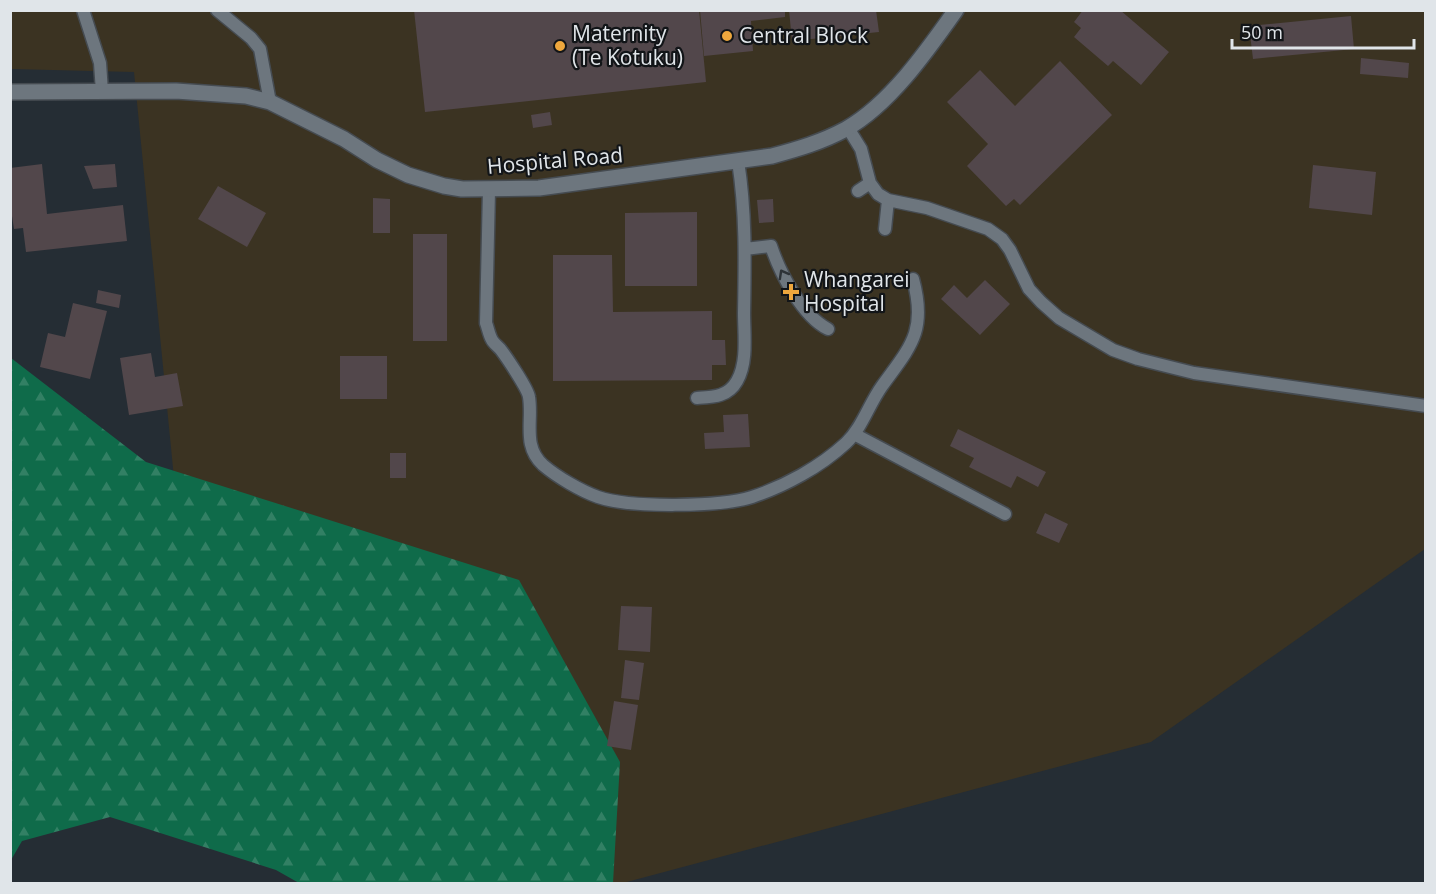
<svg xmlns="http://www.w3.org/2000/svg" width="1436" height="894" viewBox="0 0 1436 894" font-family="'Open Sans',sans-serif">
<defs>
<pattern id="forest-firs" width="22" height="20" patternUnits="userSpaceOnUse" patternTransform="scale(1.5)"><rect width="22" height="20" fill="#0f6b4a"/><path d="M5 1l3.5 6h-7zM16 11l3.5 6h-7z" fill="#328064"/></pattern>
</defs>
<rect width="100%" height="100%" fill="#252d34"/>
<!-- medical -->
<path fill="#3b3322" d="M11 10 1425 11V549L1151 742 623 883H496L174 478 134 72 11 69Z"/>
<!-- forest -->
<path fill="url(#forest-firs)" d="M11 358 146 462 519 580 620 762 613 883H299L276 870 110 817 22 841 11 860Z"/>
<!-- building -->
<path fill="#52474b" d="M414 10H699L706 82 425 112Z
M700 10H785V17L751 21 753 51 704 56Z
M789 10H876L879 32 792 41Z
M1083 10H1120L1169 52 1141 85 1113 61 1108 66 1074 37 1081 28 1074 22Z
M1351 16 1354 49 1253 59 1249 26Z
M1361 58 1409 63 1408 78 1360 74Z
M1060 61 1112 115 1020 205 1014 199 1006 206 967 166 988 144 947 102 980 70 1015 106Z
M550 112 552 125 533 128 531 115Z
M42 164 47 214 123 205 127 241 26 252 23 228 14 229 10 203V168Z
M115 164 117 187 93 189 84 166Z
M1313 165 1376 172 1372 215 1309 208Z
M218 186 266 213 247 247 198 219Z
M373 198 390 199V233H373Z
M773 199 774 222 759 223 757 200Z
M697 212V286H625V213Z
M413 234H447V341H413Z
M553 255H612L613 312 712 311V340H725L726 365H712V380L553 381Z
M985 280 1010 304 980 335 941 299 954 285 967 298Z
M98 290 121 295 119 308 96 303Z
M73 303 107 311 90 379 40 367 48 333 65 337Z
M151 353 155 377 177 373 183 406 129 415 120 358Z
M340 356H387V399H340Z
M748 414 750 447 705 449 704 433 724 432 723 415Z
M958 429 1046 472 1038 487 1017 476 1011 488 969 467 974 458 950 446Z
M390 453H406V478H390Z
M1045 513 1068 524 1059 543 1036 533Z
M621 606 652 607 650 652 618 650Z
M625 660 644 663 639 700 621 698Z
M614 701 638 705 631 750 607 746Z"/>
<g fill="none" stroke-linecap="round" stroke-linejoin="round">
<defs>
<path id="service" d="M83 10 100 63 102 92
M217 10 251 38 260 49 270 102
M848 128 861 149 870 183 878 194 888 200 927 208 988 229 1002 239 1010 250 1029 289 1041 302 1059 318 1113 350 1138 359 1194 373 1426 406
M489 190 486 323C488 328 489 335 492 340 494 344 499 347 501 350 507 358 528 389 529 397 533 421 522 446 543 465 557 477 581 491 598 497 629 508 721 507 752 497 785 486 820 467 846 443 862 428 869 404 882 386 911 346 927 331 913 279
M858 191 870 183
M885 229 888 200
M745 249 771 246C780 273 802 316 828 329
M697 398C713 397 728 397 737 381 748 362 744 334 744 313 745 262 746 212 738 161
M854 434 1005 514"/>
<path id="minor" d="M10 92 176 91 246 96 270 102 344 139 377 160 408 175 444 186 462 189 539 188 772 156C798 149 822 142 846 129 890 104 927 51 956 10"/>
</defs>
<!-- service casing -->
<use href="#service" stroke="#454b51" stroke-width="15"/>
<!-- minor casing -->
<use href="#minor" stroke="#454b51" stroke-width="18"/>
<!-- service -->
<use href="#service" stroke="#6d767e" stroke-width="12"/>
<!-- minor -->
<use href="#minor" stroke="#6d767e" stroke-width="15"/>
</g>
<!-- one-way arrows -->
<defs><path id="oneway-chevron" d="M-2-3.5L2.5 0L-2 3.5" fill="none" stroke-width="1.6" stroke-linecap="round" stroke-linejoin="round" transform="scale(1.5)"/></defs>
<use stroke="#2d3237" href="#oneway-chevron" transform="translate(783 274) rotate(-119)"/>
<!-- markers -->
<g fill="#eea73d" stroke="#121518" stroke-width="2">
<circle cx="727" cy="36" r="6"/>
<circle cx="560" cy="46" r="6"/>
<path d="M788 283h6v6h6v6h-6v6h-6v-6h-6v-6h6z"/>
</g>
<g text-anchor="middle" stroke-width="4.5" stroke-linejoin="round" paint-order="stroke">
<!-- poi labels -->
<g font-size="21" fill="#e0e5e9" stroke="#121518" text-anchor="start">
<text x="572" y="41">Maternity<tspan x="572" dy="24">(Te Kotuku)</tspan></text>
<text x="739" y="43">Central Block</text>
<text x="804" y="287">Whangarei<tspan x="804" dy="24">Hospital</tspan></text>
</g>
<!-- street labels -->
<g font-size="21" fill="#e0e5e9" stroke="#121518">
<text transform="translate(555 161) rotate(-5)" y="7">Hospital Road</text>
</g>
</g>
<!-- border -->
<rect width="1436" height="894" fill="none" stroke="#e0e5e9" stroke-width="24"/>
<!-- scale -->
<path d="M1232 39v9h182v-9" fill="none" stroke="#e0e5e9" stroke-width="3"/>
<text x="1241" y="39" font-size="18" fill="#e0e5e9" stroke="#121518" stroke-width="4.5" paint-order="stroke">50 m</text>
</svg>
